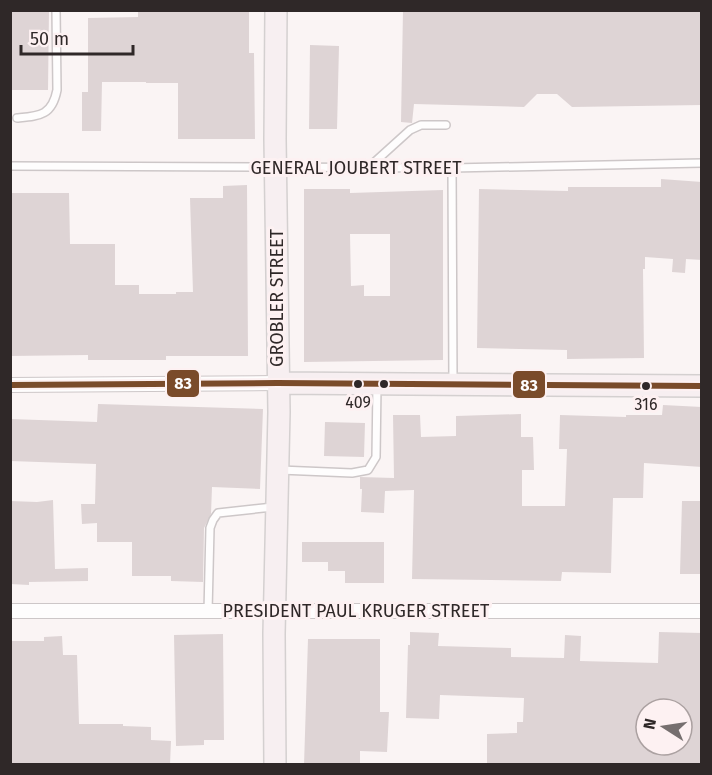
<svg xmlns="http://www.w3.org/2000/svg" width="712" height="775" viewBox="0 0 712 775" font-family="'Fira Sans',sans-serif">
<rect width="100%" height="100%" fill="#faf4f4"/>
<!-- building -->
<path fill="#ded4d5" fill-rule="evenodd" d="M10 10H49L48 90H10Z
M138 10H249V53H254L255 139H178V83H146V82H102L101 131H82V92H88V18L138 17Z
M403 10H702V105L572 107 557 94H537L524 107 414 104 412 123 401 122Z
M310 45 339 46 337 129H309Z
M661 179 702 182V260L686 259 685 273 672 272 673 259 645 257V269H643L644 358 567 359V350L477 348 479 189 568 191V187H661Z
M247 185 248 356H166V360H88V355L10 356V193H69L70 244H115V285H139V294H176V292H193L190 198H223V186Z
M304 189H350V193L443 190V360L304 362ZM350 234H390V296H364V285L351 286Z
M98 404 263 409 260 489 212 487 211 514 204 528 203 582 171 581V576H132V542H97V523L82 524 81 504H95L96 464 10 461V419L97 422Z
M663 405 702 407V467L644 463 643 498H613L611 573 562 572 561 581 412 579 414 490 385 491 384 513 361 512 362 489H360V477L394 478 393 415H420L421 437 456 436V416L521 414V437H533L534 470H522V506H565L567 449H559L560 415 626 417V415H662Z
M325 422 365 423 364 457 324 456Z
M53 500 55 569 88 568V581L29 582V585L10 584V501L37 502Z
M682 501H702V574H680Z
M302 542H384V583H345V571H328V562H302Z
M410 632 439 633 438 646 511 648V657L564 658 565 635 581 636 580 661 658 663 659 632 702 633V765H487V734L517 733V722H523L524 698 440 695 439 719 406 718 408 645H410ZM646 709H682V745H646Z
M223 634 224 740H204V745L176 746 174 635Z
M62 636 63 655H77L79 724H123V726L151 727V740L171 741 170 765H10V641H44V637Z
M308 639H380V712H389L387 752 360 751V765H304Z"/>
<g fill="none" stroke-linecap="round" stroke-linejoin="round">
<defs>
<path id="lane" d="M17 118C39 116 52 116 57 90L56 10
M10 166 452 168 702 163
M368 168 410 130 421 125H446
M452 168 453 382
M280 470 352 473 368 470 376 457 377 385
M208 612 210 528 213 520 218 513 273 507"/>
<path id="street" d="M10 385 277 383
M10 611H702"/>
<path id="primary" d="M277 383 702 386
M275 764 274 634 279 412 275 139 276 10"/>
</defs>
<!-- lane casing -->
<use href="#lane" stroke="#cdc7c8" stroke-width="10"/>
<!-- street casing -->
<use href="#street" stroke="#cdc7c8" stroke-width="16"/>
<!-- primary casing -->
<use href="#primary" stroke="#d4d0d0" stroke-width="24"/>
<!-- lane -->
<use href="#lane" stroke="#fefdfd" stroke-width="7"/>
<!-- street -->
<use href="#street" stroke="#fefdfd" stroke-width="14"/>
<!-- primary -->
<use href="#primary" stroke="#f7eff1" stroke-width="21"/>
<defs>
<path id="bus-1" d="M10 385 277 383 702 386"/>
</defs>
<!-- bus-1 casing -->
<use href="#bus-1" stroke="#fdf1f2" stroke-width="10"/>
<!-- bus-1 -->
<use href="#bus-1" stroke="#7a4b2a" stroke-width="6"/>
</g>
<!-- markers -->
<g fill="#2f2828" stroke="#fdf1f2" stroke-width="2">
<circle cx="358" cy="384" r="5"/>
<circle cx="384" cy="384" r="5"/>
<circle cx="646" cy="386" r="5"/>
</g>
<g text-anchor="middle" stroke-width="6" stroke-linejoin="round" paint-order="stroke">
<!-- bus labels -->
<g font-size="16" fill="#2f2828" stroke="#fdf1f2">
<text x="358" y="408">409</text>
<text x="646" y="410">316</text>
</g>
<!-- street labels -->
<g font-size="18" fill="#2f2828" stroke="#fdf1f2">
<text x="356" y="174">GENERAL JOUBERT STREET</text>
<text transform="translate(277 298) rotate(-90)" y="6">GROBLER STREET</text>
<text x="356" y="617">PRESIDENT PAUL KRUGER STREET</text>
</g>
</g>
<g stroke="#fdf1f2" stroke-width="2">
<rect x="166" y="369" width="34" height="29" rx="6" fill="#7a4b2a"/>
<rect x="512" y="370" width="34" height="29" rx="6" fill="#7a4b2a"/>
</g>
<g font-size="16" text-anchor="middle" font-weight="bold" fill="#fff">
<text x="183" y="389">83</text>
<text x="529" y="391">83</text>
</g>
<!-- border -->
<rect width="712" height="775" fill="none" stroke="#2f2828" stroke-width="24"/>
<!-- north arrow -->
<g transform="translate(664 727) rotate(282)"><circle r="28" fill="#fdf1f2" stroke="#aba1a1" stroke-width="1.5"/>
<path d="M0-4.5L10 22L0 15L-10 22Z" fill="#766f6f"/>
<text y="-9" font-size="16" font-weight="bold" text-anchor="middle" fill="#2f2828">N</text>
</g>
<!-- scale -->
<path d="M21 45v9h112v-9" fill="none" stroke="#2f2828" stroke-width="3"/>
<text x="30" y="45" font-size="18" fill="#2f2828" stroke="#fdf1f2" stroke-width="4.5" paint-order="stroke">50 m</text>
</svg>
